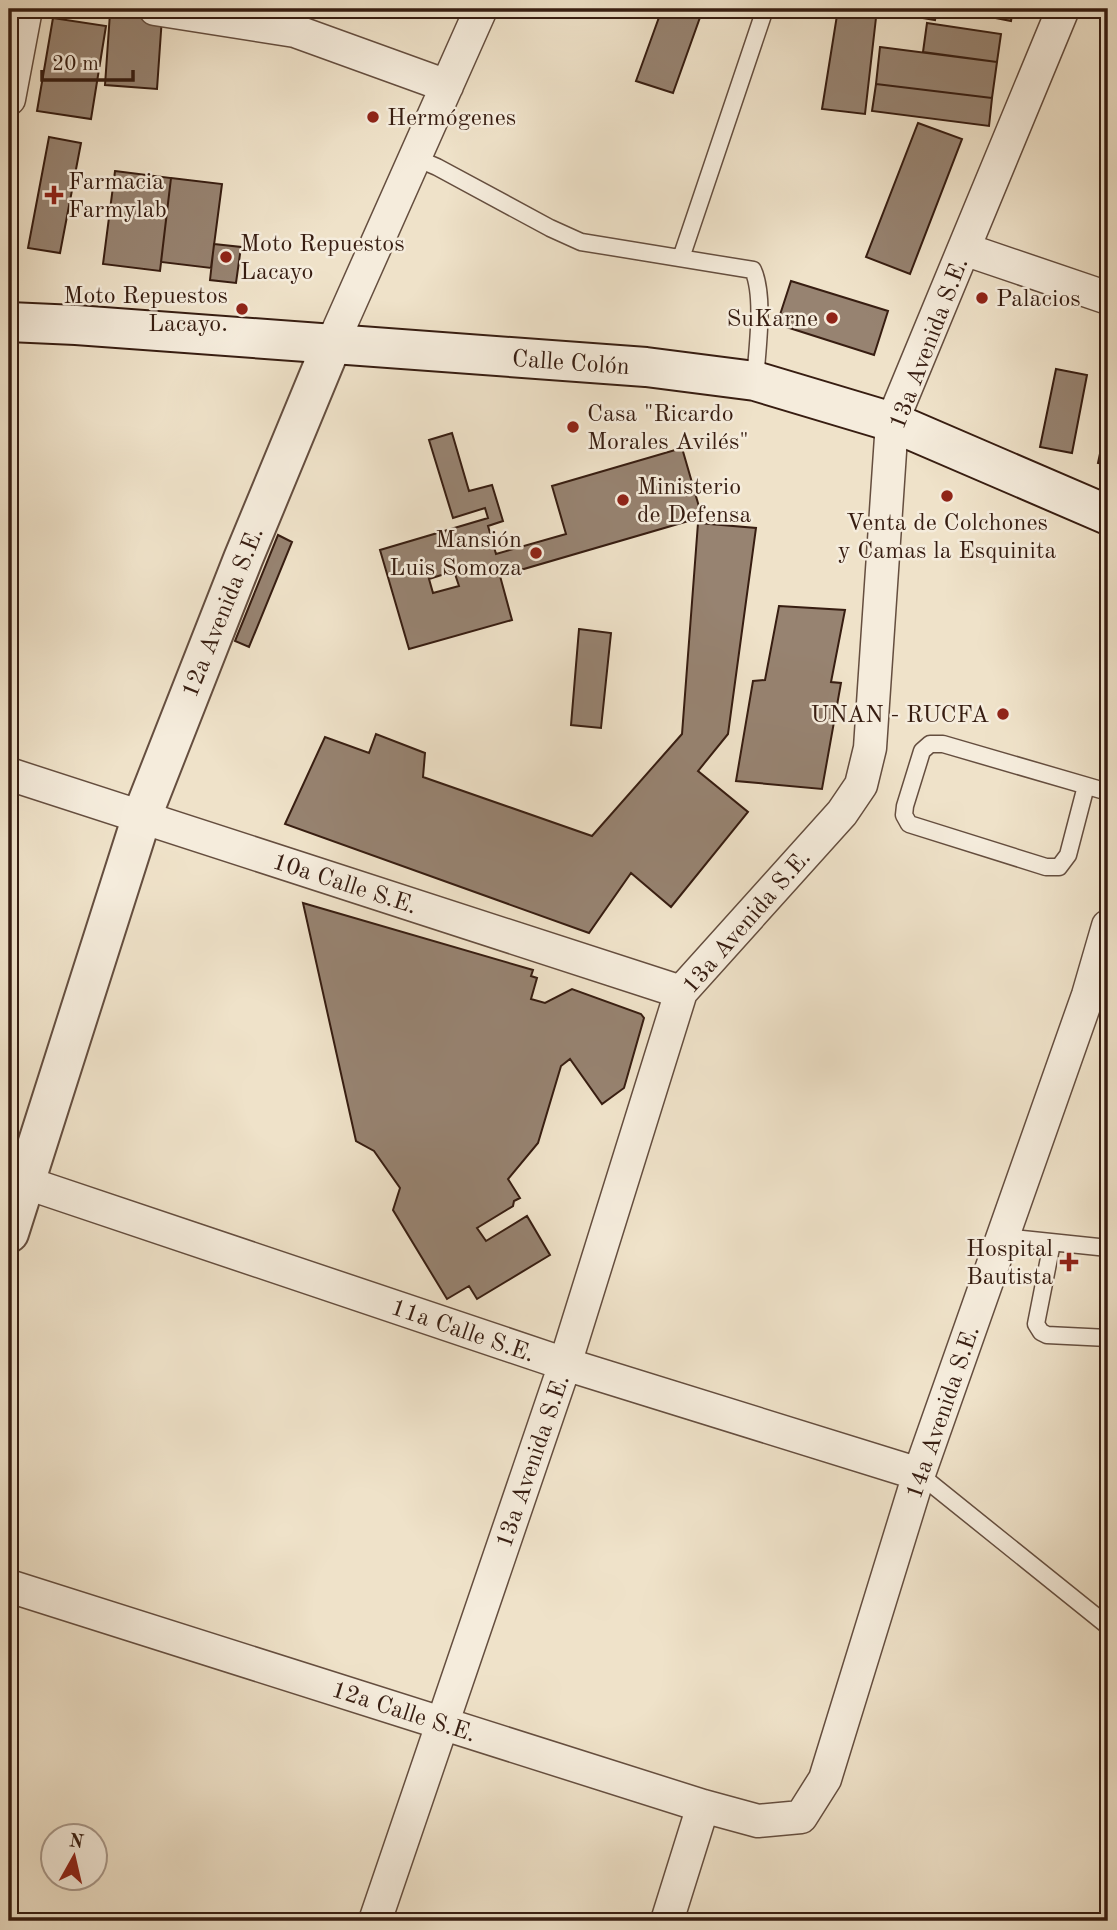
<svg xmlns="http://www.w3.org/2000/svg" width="1117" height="1930" viewBox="0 0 1117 1930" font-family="'Old Standard TT',serif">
<rect width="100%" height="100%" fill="#efe2c9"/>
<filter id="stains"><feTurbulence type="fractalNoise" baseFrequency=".00286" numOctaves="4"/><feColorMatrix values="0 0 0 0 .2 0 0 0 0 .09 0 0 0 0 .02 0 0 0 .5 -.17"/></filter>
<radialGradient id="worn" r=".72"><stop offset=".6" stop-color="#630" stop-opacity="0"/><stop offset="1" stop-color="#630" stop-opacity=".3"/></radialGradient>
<!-- building -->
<path fill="#978371" stroke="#371d11" stroke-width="2" fill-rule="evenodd" d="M662 9H703L673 93 636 81Z
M838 9H877L865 114 822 109Z
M881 9H937L935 20 881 11Z
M950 9H1013L1011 21Z
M110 13 162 17 157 89 105 85Z
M53 18 106 26 91 119 37 111Z
M927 23 1001 34 997 62 923 52Z
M880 47 997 62 992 98 876 84Z
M876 84 992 98 989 126 872 111Z
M918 123 962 139 910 274 866 257Z
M49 137 81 143 60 253 28 248Z
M115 171 171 178 160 271 103 264Z
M171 178 222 184 211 268 161 262Z
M214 244 241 247 236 283 210 280Z
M791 281 888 311 874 355 777 324Z
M1056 369 1087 375 1072 453 1040 447Z
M1108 416V465L1098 463Z
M452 433 469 491 492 485 503 521 488 526 496 554 566 534 552 486 682 448 702 517 500 576 512 620 409 649 380 550 488 518 485 508 453 518 429 440ZM454 571 459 586 433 593 429 579Z
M698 523 756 528 728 734 698 771 748 812 671 907 631 873 589 933 285 824 325 737 369 753 376 734 425 753 423 777 592 836 682 734Z
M278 535 292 542 249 647 235 641Z
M779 606 845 610 831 682 841 683 822 789 736 781 753 681 765 680Z
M579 629 611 633 601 728 571 725Z
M303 903 533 970 531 976 537 978 531 999 545 1003 572 989 641 1014 644 1018 624 1088 602 1104 570 1059 561 1066 538 1143 508 1179 520 1198 514 1201 513 1206 477 1228 486 1241 527 1216 550 1255 477 1299 469 1286 447 1299 393 1210 400 1188 374 1151 356 1141Z"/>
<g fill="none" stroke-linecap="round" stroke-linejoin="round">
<defs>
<path id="service" d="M416 158 437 167 550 228 581 242 753 270C765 297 757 350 755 381
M681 258 765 9
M1086 786 1068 855 1059 867H1046L909 824 904 815 905 806 922 751 930 744H943L1108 792
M1003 1237 1108 1248
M1052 1243 1036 1324 1041 1332 1047 1335 1108 1338
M919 1474 1108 1626"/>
<path id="minor" d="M155 9 295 31 447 86
M9 99 26 9
M964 249 1108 298
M332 344 481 9
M9 774 681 992
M9 1177 565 1364 919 1474
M9 1586 703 1806 758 1821 801 1817 825 1779 919 1474 1088 995 1108 926
M375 1921 565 1364 681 992 842 813 861 785 870 748 892 422 1063 9
M667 1921 703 1806"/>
<path id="tertiary" d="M9 1233 142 816 243 559 332 344"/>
<path id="secondary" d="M9 322 76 325 646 367 755 381 892 422 1108 515"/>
</defs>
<!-- service casing -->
<use href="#service" stroke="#654e3f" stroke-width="19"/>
<!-- minor casing -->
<use href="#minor" stroke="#654e3f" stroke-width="35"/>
<!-- tertiary casing -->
<use href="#tertiary" stroke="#654e3f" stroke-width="42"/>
<!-- secondary casing -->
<use href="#secondary" stroke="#371d11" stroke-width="42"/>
<!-- service -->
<use href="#service" stroke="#f5ecdc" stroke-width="16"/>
<!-- minor -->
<use href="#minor" stroke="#f5ecdc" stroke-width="32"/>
<!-- tertiary -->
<use href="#tertiary" stroke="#f5ecdc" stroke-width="38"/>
<!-- secondary -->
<use href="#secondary" stroke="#f5ecdc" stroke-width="38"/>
</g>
<!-- markers -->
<g fill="#8f2418" stroke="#f5ecdc" stroke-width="2.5">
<circle cx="373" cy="117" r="7"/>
<path d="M50.5 184.5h7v7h7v7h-7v7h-7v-7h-7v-7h7z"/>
<circle cx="226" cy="257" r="7"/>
<circle cx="982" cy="298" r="7"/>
<circle cx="242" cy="309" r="7"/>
<circle cx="832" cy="318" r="7"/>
<circle cx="573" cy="427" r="7"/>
<circle cx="947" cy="496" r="7"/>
<circle cx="623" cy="500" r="7"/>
<circle cx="536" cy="553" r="7"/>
<circle cx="1003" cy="714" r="7"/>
<path d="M1065.5 1251.5h7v7h7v7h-7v7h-7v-7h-7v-7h7z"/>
</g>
<g text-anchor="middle" stroke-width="5" stroke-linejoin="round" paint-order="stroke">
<!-- poi labels -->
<g font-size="24" fill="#371d11" stroke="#f5ecdc" text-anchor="start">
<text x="387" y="125">Hermógenes</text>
<text x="68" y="189">Farmacia<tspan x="68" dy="28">Farmylab</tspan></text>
<text x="240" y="251">Moto Repuestos<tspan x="240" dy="28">Lacayo</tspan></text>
<text x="228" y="303" text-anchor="end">Moto Repuestos<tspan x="228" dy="28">Lacayo.</tspan></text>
<text x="996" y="306">Palacios</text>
<text x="818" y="326" text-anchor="end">SuKarne</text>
<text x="587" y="421">Casa "Ricardo<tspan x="587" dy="28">Morales Avilés"</tspan></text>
<text x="637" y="494">Ministerio<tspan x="637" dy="28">de Defensa</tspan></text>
<text x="947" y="530" text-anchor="middle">Venta de Colchones<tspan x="947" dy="28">y Camas la Esquinita</tspan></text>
<text x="522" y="547" text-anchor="end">Mansión<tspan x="522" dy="28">Luis Somoza</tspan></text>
<text x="989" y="722" text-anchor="end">UNAN - RUCFA</text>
<text x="1053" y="1256" text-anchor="end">Hospital<tspan x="1053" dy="28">Bautista</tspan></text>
</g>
<!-- street labels -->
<g font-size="24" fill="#371d11" stroke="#f5ecdc">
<text transform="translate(928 343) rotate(-69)" y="8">13a Avenida S.E.</text>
<text transform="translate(571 362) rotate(4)" y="8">Calle Colón</text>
<text transform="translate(222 612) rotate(-68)" y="8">12a Avenida S.E.</text>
<text transform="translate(345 883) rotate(18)" y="8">10a Calle S.E.</text>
<text transform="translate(746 921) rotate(-49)" y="8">13a Avenida S.E.</text>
<text transform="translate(463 1330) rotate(19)" y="8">11a Calle S.E.</text>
<text transform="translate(942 1412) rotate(-71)" y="8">14a Avenida S.E.</text>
<text transform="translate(532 1461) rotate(-71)" y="8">13a Avenida S.E.</text>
<text transform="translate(404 1711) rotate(18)" y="8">12a Calle S.E.</text>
</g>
</g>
<!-- margin -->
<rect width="1117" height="1930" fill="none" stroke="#efe2c9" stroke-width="35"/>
<rect x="10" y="10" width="1096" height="1909" fill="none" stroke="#371d11" stroke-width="3.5"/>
<rect x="18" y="18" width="1082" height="1895" fill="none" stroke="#371d11" stroke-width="2"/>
<!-- north arrow -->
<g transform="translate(74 1857) rotate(8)"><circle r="33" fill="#f5ecdc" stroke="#a9998b" stroke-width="2"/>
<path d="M0-5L12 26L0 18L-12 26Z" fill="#8f2418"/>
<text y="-10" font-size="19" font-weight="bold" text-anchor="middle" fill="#371d11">N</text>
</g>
<!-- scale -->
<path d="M42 70v10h91v-10" fill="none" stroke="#371d11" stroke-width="3.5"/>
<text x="52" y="70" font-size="21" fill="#371d11" stroke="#f5ecdc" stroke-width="5" paint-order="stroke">20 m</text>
<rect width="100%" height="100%" filter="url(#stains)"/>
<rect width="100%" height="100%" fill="url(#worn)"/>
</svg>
